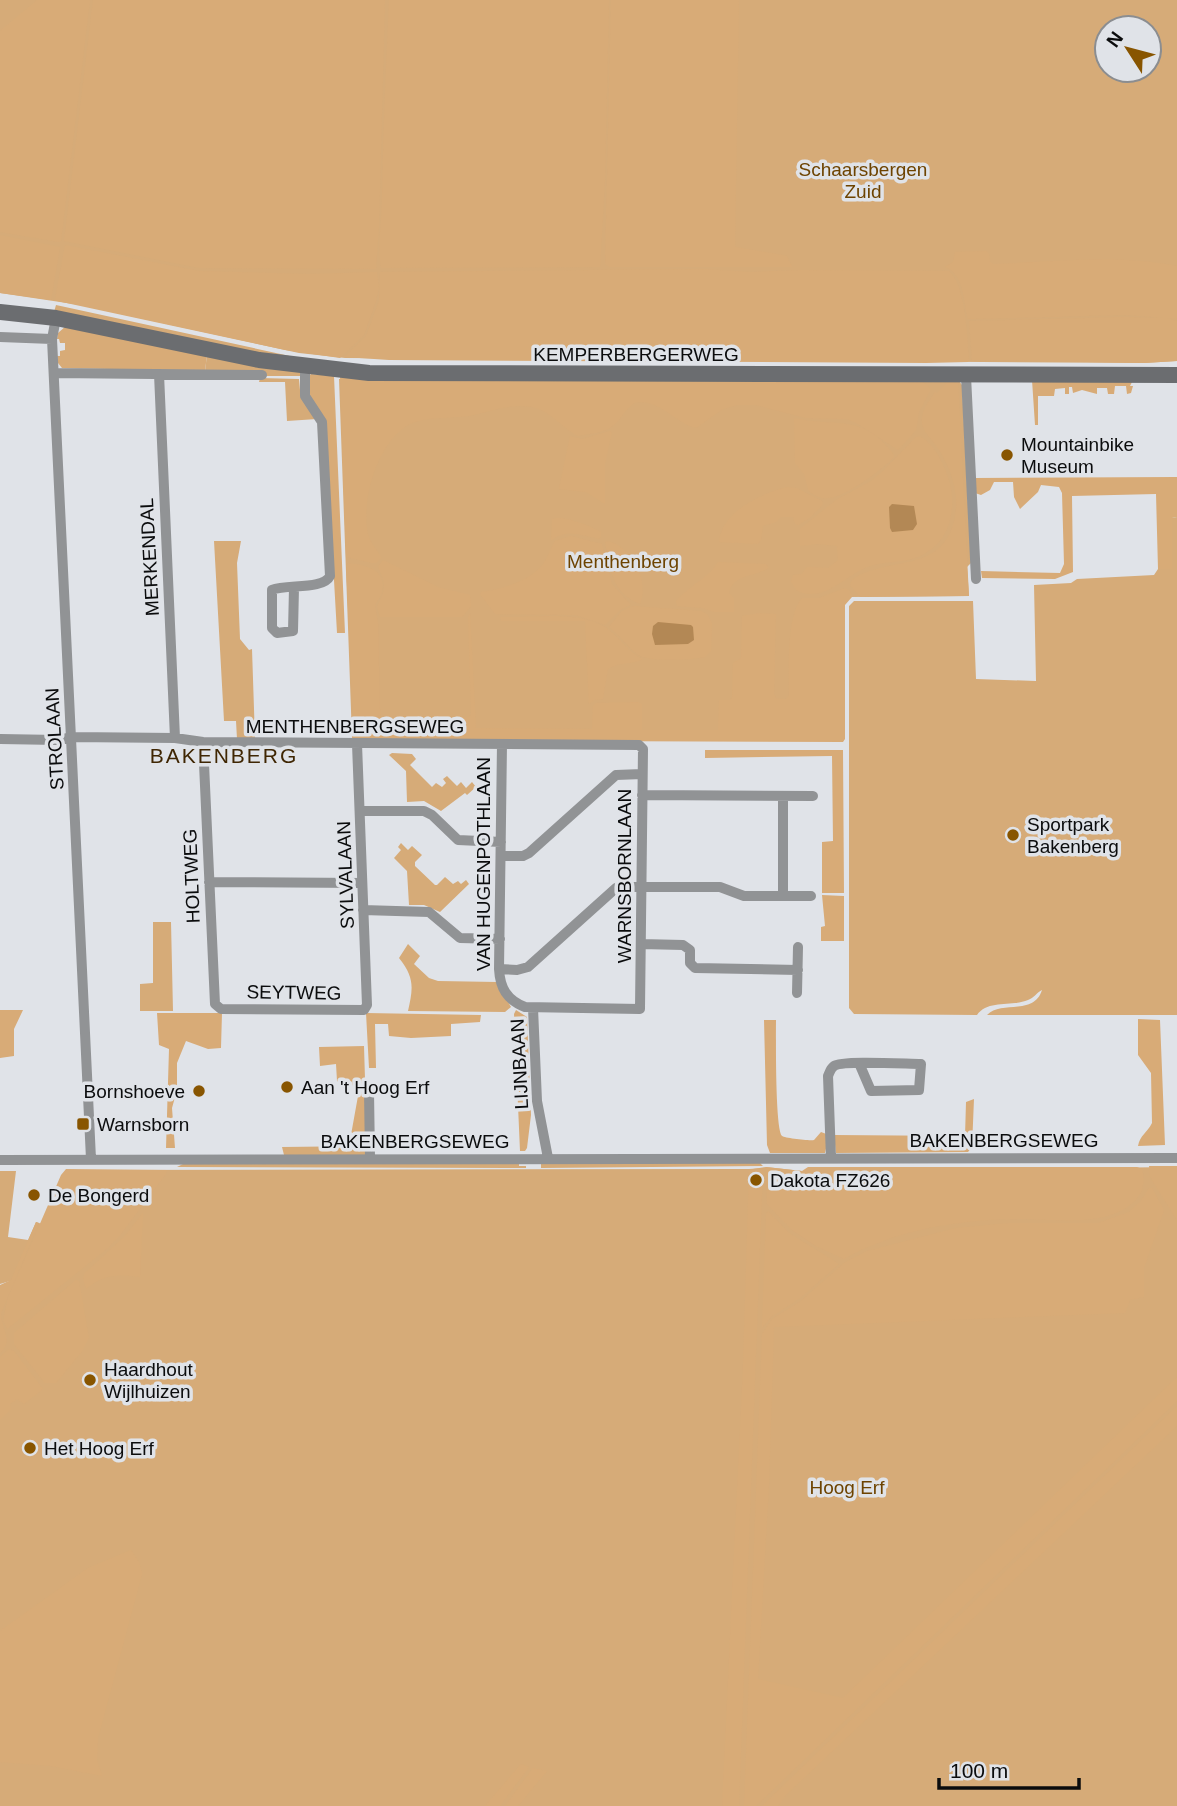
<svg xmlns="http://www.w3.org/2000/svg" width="1177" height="1806" viewBox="0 0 1177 1806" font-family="Helvetica,sans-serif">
<rect width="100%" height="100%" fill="#e0e3e8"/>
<!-- green -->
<path fill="#d6ab78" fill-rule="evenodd" d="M0 0H1177V361L1144 363 345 358 299 353 80 305 0 293ZM1107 28H1149V70H1107Z
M56 305 299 358 303 362 54 312Z
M207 355 300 372V376H264L205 371Z
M260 378 299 379 300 390 317 419 287 421 285 382H259Z
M339 379 959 381 962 385 971 563 967 567 969 596 851 597 844 605 845 738H352Z
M1177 517V1015H987C1001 1000 1034 1016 1042 990 1036 993 1034 998 1028 1000 1012 1007 988 999 977 1015L854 1014 849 1008V606L854 601H973L976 679 1036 681 1034 585 1071 583 1077 579 1154 575 1158 569H1172V518Z
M214 541H241L237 563 240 639 249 650 252 649 255 739H237L236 721H224Z
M392 753 412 754 416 759 410 765 432 787 436 783 442 787 446 783 443 779 447 776 457 786 461 782 466 788 472 782 476 787 467 795 465 793 441 811 424 801 407 802 406 771 389 755Z
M401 843 408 850 412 846 422 855 415 862V866L435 885H437L445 877 453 884 458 881 461 884 466 880 469 884 440 912 424 905H409L407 871 394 858 401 850 398 847Z
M153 922H171L173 1011H140V984L153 983Z
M408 944 420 956 414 964 429 978 438 981 497 982 511 1007 505 1012 408 1011C413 988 415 978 399 958Z
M367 1146 366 1155H284L282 1147Z
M185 1163H519V1166H526V1168L177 1167Z
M541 1163H760L763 1166 541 1168Z
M766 1167 802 1171 1177 1167V1806H0V1307L10 1281 0 1284V1171H16L8 1237 28 1240 36 1222 42 1224 66 1170 753 1169Z"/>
<!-- forest -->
<path fill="#d8ab77" d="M37 0H90L61 241 59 242 0 232V31Z
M93 0H385L379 226 376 269 199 268 64 241Z
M389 0H609L605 180 600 267 381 268C377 246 382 220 382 198 383 132 386 66 389 0Z
M611 0H739L735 245 736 247 787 256 792 267H610L605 264Z
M0 235 60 247 51 300 0 293Z
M65 245 199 271 309 274 377 272 379 287 376 301 364 335 340 358 285 350 57 301 55 299Z
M986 251 989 254 990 262 994 264C1054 262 1117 254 1177 266V319L1127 315 968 319C963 302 965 274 945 267L953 262 955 252Z
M704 269 750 272 802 270 949 271C966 286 967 337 969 360L968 362 926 363 389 360 344 357 366 336 379 301 380 272Z
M1127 317 1166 318 1177 321V361L1144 363 972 360 969 321Z
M66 326 207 355 205 371 62 368 58 363 57 356H60V351L65 350V343H60L59 339H57L58 333Z
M311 374 334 376 345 633H337L325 422 310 401 309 376Z
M340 376 922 381 931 389 919 412 916 430 898 450 855 422 846 419 806 418 755 405H737L723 409 696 428C679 424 666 407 648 403 628 398 626 415 614 425 606 433 588 434 578 436 562 428 551 411 532 407 510 403 490 412 469 416 451 419 433 416 415 422 379 435 360 499 368 534 370 543 377 549 381 558L376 563H372L346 557Z
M1032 380 1132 382 1130 386H1133L1131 393 1127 394 1126 386H1115L1114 394H1108L1107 388H1097V394L1082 390 1073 393 1072 387H1069V394H1065V388L1055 389 1054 396H1038V425H1035Z
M958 381 969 596 860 597 850 585 852 580C887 555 941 575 954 521 961 495 951 466 935 444 930 437 922 431 922 421 921 411 930 400 935 392L937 393 948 382Z
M794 418C836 428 862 412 894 455V457C883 469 844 498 828 498 820 499 813 495 808 490L804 474 795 463Z
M610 431 612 432 605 463V504L586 492 559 489 570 436 582 439Z
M920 436C934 444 944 464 949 480 958 513 948 548 912 559 896 563 880 561 865 568 844 577 821 604 796 590L791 581 793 575 802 574 807 567 828 568 838 560 837 546 817 544 800 546V529L836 500 871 481 882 472 916 437Z
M1177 477V517L1172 518V569H1158L1156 494 1072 496 1073 572 1055 579 982 578 981 571 1060 573 1064 564 1062 493 1059 487 1041 485 1038 492 1020 509 1014 497 1013 482H994L990 490 981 495 975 493 974 478Z
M787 487 796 488 822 501 823 504 811 517 798 525 795 524 793 517H781L776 522 763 526 761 540 758 544 719 542C722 511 761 494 787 487Z
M556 518C567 517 591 526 601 532V537L598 539C583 535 564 528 551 541L552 519Z
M571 536 602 544 612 584 631 605 620 610 605 625 575 615 495 614 480 594 481 592C503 589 533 581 545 561 549 555 551 547 555 541Z
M608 541C633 548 649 579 640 604 612 593 610 569 605 542Z
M383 560 438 587 470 595 471 606 462 617H380L377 606C386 590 386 583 378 567Z
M718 562 766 564 769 568C754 577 733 574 729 593L734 598V612H714L702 608 677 606 676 601C688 587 711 576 718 562Z
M348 563C365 565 390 570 381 595 379 599 376 602 375 606L378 624 380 709 382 723 469 717 471 714 468 617 470 613 476 728 592 729 593 706 596 703 638 702 642 704V730H718L719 700H730L732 697 733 663 741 658 742 616 759 613 776 614 774 693 776 698 786 699 789 696C789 672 786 616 802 598H819L845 588 850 591 852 597 845 605V739L843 742 354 740 346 566Z
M633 606 701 611 708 615 712 623 711 651 705 657C692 660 650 662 638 655 628 647 620 635 609 627L621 612Z
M500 617C533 618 576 610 605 627 619 636 628 653 643 659 633 665 621 661 608 669L603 699 594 700 589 704 585 621H501Z
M705 750H843L844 893H822V842L833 841 832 756 705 758Z
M822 895 844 896V941H821V927L825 926Z
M0 1010H23L14 1029V1056L0 1058Z
M516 1010 527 1017 531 1115 527 1148 525 1151H520L514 1014Z
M157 1013H222L221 1048 208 1049 186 1041 177 1063V1090L172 1108 175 1148H166L169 1049 159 1045Z
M366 1013 481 1015 480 1022 451 1024V1036L411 1038 389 1036 388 1024H375L376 1068H369Z
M1138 1019 1160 1020 1165 1145 1138 1146C1140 1135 1147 1133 1152 1123L1151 1073 1138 1055Z
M764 1020H776C776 1035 775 1129 782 1136 785 1138 809 1141 814 1140L821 1132 829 1135 825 1153H770L767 1145Z
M364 1046 367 1146H349L358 1096 355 1085 344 1086 337 1081 336 1064 320 1066 319 1047Z
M974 1099 972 1147 968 1152 836 1153 834 1135 965 1136 966 1102Z
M1149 1166H1177V1220L1150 1177Z
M766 1167 802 1171 808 1167H1137L1142 1169C1149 1193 1132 1208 1110 1215 1085 1224 1047 1219 1020 1219 962 1219 894 1230 844 1259L816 1246 792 1230 767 1204Z
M763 1168 739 1806H722L743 1364 749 1169Z
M66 1169 167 1170 166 1174 121 1234 109 1247 7 1329 3 1321 7 1300 61 1175Z
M1149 1188H1152L1164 1210 1144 1268V1297L1130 1300 1125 1313 774 1327 769 1485 758 1679 843 1698 1177 1377V1401L756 1806H744L762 1334 772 1319 801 1301 844 1263 867 1251 956 1228 1008 1223H1098L1129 1212 1141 1201Z
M768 1211 789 1233 839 1264 800 1298 771 1317 762 1328 766 1214Z
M143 1213 140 1277C118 1274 103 1274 86 1289L83 1279 84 1274 125 1236Z
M36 1222 39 1223 1 1313C1 1329 14 1341 0 1353V1285L11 1280Z
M76 1280 79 1281 89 1338 83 1350 56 1383H45L14 1344V1333Z
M9 1349 14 1351 43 1389 24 1404 17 1399 10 1404 11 1409 0 1420V1357Z
M1177 1406V1426L786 1795 778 1806H762Z
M131 1550 139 1562 142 1574 98 1738 97 1760 102 1776 51 1766 0 1762V1631L88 1568Z
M521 1764 529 1767 500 1806H485Z
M533 1768 547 1771 518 1806H505Z"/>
<!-- water -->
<path fill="#b38855" d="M892 504 914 506 917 524 913 530 892 532 890 528 889 507Z
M658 622 691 625 693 627 694 640 688 644 655 645 652 634 653 626Z"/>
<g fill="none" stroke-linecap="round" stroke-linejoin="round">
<!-- street -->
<path stroke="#919395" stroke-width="10" d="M56 318 52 339 91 1159
M0 337 52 339
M54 373 262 375
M159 374 175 738
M966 376 976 579
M294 588 293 631 277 633 272 628V590C287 584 323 590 330 576L322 422 305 396V367
M0 739 58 740 71 737 175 738 203 742 639 745 643 749 640 1009 525 1007C507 1000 500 988 499 969L502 744
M203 742 215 1004 221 1009 364 1010 367 1005 357 744
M642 795 813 796
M360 811H424L432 815 458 840 501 842
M501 856H523L529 853 616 775 642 774
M209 882 362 883
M783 896V796
M363 910 429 912 460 938 500 939
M641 944 683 945 690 950V963L695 968 798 970
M499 969 517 970 528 967 616 888 621 887H720L744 896H811
M797 993 798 947
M533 1008 537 1101 548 1158
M369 1091 370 1159
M831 1158 828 1076C830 1072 830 1069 834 1066 842 1060 907 1064 921 1064L919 1090 871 1091 859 1063
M0 1160 1177 1158"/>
<!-- secondary -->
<path stroke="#6b6d70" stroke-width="16" d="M0 312 56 318 259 360 369 373 1177 375"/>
</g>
<!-- markers -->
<g fill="#850" stroke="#e0e3e8" stroke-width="2.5">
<circle cx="1007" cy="455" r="7"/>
<circle cx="1013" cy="835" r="7"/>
<circle cx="287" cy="1087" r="7"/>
<circle cx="199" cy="1091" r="7"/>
<rect x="76" y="1117" width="14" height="14" rx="3.5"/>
<circle cx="756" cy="1180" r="7"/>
<circle cx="34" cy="1195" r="7"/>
<circle cx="90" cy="1380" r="7"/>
<circle cx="30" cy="1448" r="7"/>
</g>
<g text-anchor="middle" stroke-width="7" stroke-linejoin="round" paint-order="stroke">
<!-- park labels -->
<g font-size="19" fill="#6d4300" stroke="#e0e3e8">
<text x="863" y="176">Schaarsbergen<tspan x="863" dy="22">Zuid</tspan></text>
<text x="623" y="568">Menthenberg</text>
<text x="847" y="1494">Hoog Erf</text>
</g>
<!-- street labels -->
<g font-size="19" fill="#0b0c0d" stroke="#e0e3e8">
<text x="636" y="361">KEMPERBERGERWEG</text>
<text transform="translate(149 557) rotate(-93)" y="7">MERKENDAL</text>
<text x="355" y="733">MENTHENBERGSEWEG</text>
<text transform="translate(54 739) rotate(-93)" y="7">STROLAAN</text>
<text transform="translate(483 864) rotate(-90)" y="7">VAN HUGENPOTHLAAN</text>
<text transform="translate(345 875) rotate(-92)" y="7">SYLVALAAN</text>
<text transform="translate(191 876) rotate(-92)" y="7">HOLTWEG</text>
<text transform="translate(624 876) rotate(-90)" y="7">WARNSBORNLAAN</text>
<text transform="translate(294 992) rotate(1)" y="7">SEYTWEG</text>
<text transform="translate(519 1064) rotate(-93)" y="7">LIJNBAAN</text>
<text x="1004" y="1147">BAKENBERGSEWEG</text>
<text x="415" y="1148">BAKENBERGSEWEG</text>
</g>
<!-- poi labels -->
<g font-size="19" fill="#0b0c0d" stroke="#e0e3e8" text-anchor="start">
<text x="1021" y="451">Mountainbike<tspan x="1021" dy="22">Museum</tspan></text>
<text x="1027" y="831">Sportpark<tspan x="1027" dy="22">Bakenberg</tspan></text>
<text x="301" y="1094">Aan 't Hoog Erf</text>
<text x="185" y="1098" text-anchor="end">Bornshoeve</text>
<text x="97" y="1131">Warnsborn</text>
<text x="770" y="1187">Dakota FZ626</text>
<text x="48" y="1202">De Bongerd</text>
<text x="104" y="1376">Haardhout<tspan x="104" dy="22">Wijlhuizen</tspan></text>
<text x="44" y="1455">Het Hoog Erf</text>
</g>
<!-- neighbourhood labels -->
<g font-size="21" letter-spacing="2" fill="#3f2603" stroke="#e0e3e8">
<text x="224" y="763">BAKENBERG</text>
</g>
</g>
<!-- north arrow -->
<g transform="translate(1128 49) rotate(306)"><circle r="33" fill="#e0e3e8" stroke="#8b8d90" stroke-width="2"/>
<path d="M0-5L12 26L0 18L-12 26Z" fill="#885500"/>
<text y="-10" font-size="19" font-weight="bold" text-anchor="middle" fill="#0b0c0d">N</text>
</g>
<!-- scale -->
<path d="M939 1778v10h140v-10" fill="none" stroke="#0b0c0d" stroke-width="3.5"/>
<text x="950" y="1778" font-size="21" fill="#0b0c0d" stroke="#e0e3e8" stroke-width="5" paint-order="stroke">100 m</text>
</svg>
